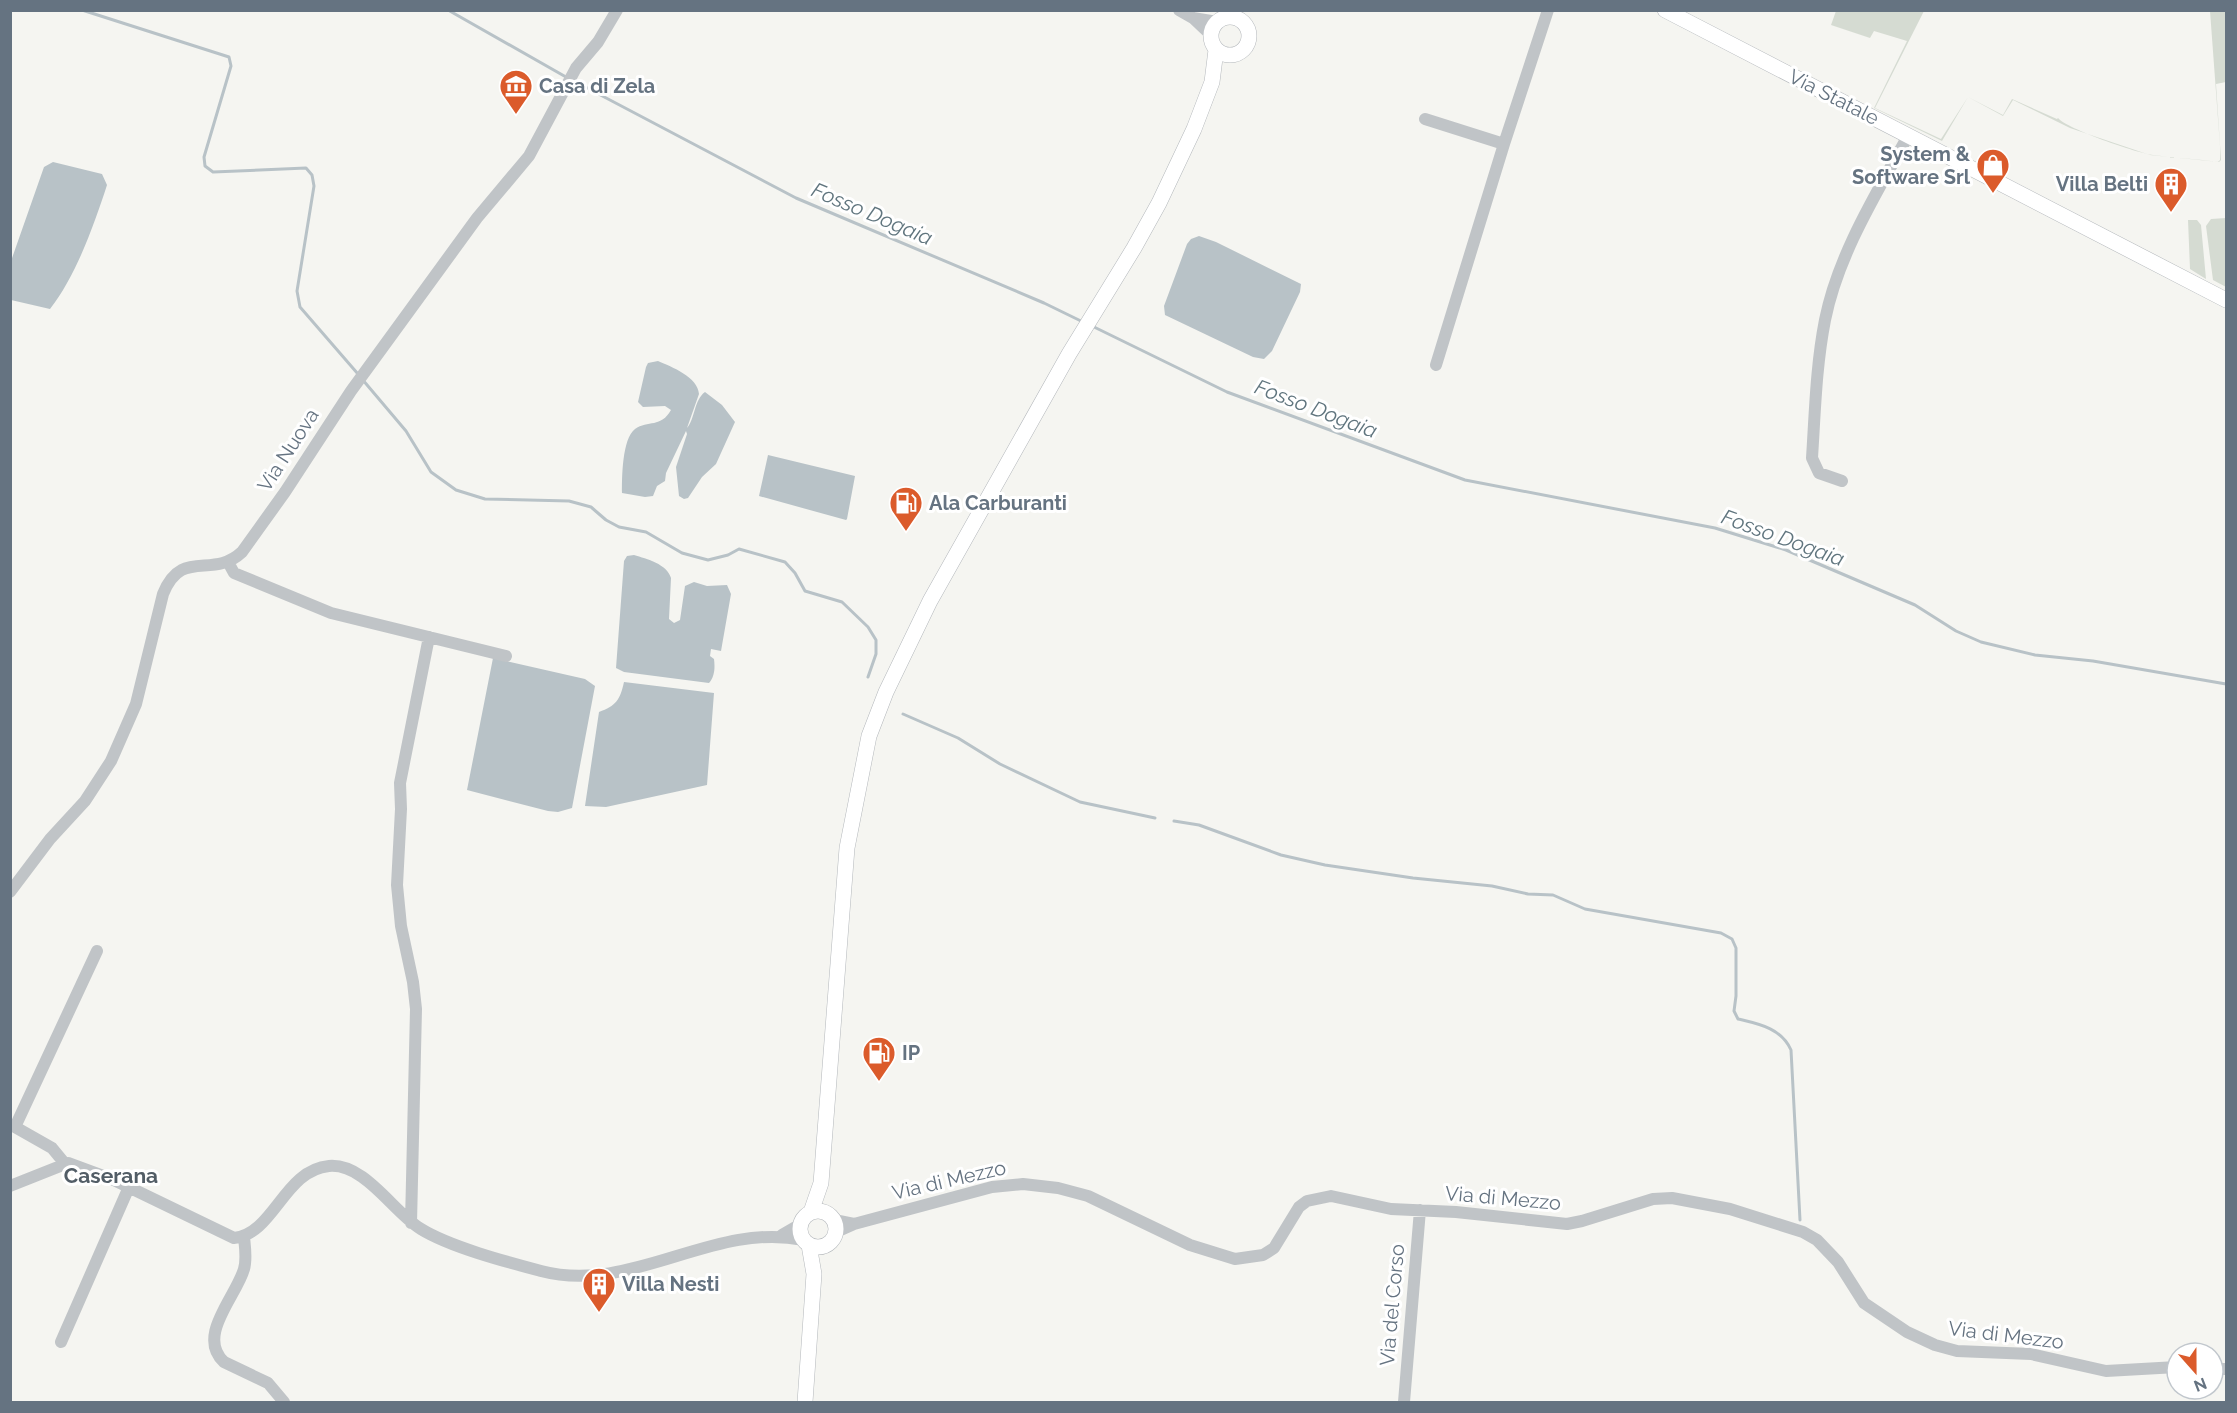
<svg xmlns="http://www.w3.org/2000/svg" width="2237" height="1413" viewBox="0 0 2237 1413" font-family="Raleway,sans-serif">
<rect width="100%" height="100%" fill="#f5f5f1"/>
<!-- green -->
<path fill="#d5dbd2" d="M1836 11H1924L1875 108 1941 139 1968 97 2003 115 2012 99 2057 119 2058 118C2067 129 2137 153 2153 155 2175 158 2197 159 2218 162L2220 160V146L2210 11H2226V82L2216 84 2221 160 2219 162 2150 155 2070 128 2013 100 2003 116 1968 97 1942 141 1874 108 1907 41 1874 31 1870 38 1831 25Z
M2226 218V287L2213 280 2206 226 2211 219Z
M2188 220H2197L2201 225 2206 279 2190 269Z"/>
<!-- water -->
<path fill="#b8c2c7" d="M53 162 102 174 107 185C94 225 76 276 50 309L11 300V261L44 167Z
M1199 236 1216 242 1301 284 1300 292 1272 351 1264 359 1253 357 1165 315 1164 306 1187 244 1191 239Z
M658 361C672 367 698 377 699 394L687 428C695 419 694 400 705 392L722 405 735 422 716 464 702 477 688 498 684 499 679 496 676 467 687 434 686 431 666 473 665 481 657 486 653 496 645 497 622 493C622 478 622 439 635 429 648 420 661 428 671 410L665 406 643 407 638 402 646 367 648 363Z
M768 455 855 476 847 519 846 520 759 496Z
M634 555C647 559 667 564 671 578L669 619 674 623 680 620 685 586 694 582 707 586 727 585 731 594 721 651 711 649 710 656 714 659C715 667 715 676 709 683L624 672 616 668 624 561 627 556Z
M493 658 585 679 595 686 572 808 558 812 548 811 467 790Z
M624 682 714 693 707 785 606 807 585 806 599 712C616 706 620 700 624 682Z"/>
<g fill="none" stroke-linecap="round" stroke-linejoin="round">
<!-- stream -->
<path stroke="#b8c2c7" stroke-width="3" d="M82 10 229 57 231 66 204 157 205 166 213 172 306 168 312 175 314 186 297 291 300 307 358 374
M448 10 566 77
M572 80 796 198 1044 303 1083 322
M1092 326 1227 392 1465 480 1715 528 1786 550 1915 605 1956 631 1981 642 2035 655 2093 661 2226 684
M362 379 406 431 431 472 456 490 485 499 569 501 591 507 606 520 619 527 646 532 682 553 708 560 728 555 739 549 785 562 795 573 805 591 842 602 868 627 876 640V654L868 677
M903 714 958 738 1000 764 1080 802 1155 818
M1174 821 1199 825 1281 855 1325 865 1413 878 1492 886 1528 894 1553 895 1585 909 1721 933 1732 939 1736 948V996L1734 1011 1738 1019C1759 1024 1781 1028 1791 1050L1800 1220"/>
<defs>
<path id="major" d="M1665 10 2226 300
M1211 36a19 19 0 1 1 38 0a19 19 0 1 1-38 0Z
M800 1229a18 18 0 1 1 36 0a18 18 0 1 1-36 0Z
M811 1212 821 1183 847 848 869 736 886 692 930 601 1069 354 1134 248 1159 203 1194 129 1212 82 1216 50
M805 1402 814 1274 809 1245"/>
</defs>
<!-- major casing -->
<use href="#major" stroke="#b3b7bb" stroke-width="16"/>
<!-- minor -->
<path stroke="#c0c4c7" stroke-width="12" d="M1179 10 1193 18 1211 35
M1193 18 1217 22
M1425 119 1504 144
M1436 365 1504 144 1548 10
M1842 481 1819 473 1812 458C1815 412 1816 366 1825 320 1838 255 1876 194 1908 136
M228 562 234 573 331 613 506 656
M10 892 50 839 85 801 111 761 136 704 163 594C182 547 212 580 242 552L285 492 351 391 477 218 529 156 576 68 598 42 617 10
M66 1165 52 1148 15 1127 97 951
M10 1186 68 1163 114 1180 234 1238C274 1234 284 1170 329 1166 365 1163 393 1212 421 1229 450 1247 507 1262 541 1271 632 1295 713 1221 803 1240
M834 1220 854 1224
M411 1223 416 1009 413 982 401 926 397 885 401 809 400 783 429 637
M836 1232 854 1224 992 1187 1023 1184 1058 1188 1088 1196 1190 1245 1235 1259 1263 1255 1274 1248 1299 1207 1307 1201 1331 1196 1391 1209 1456 1212 1567 1224 1582 1221 1653 1199 1672 1198 1730 1209 1803 1232 1817 1240 1838 1262 1864 1303 1907 1332 1935 1345 1957 1351 2031 1354 2106 1371 2177 1367
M782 1235 801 1224
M244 1237C245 1247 247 1259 244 1269 236 1297 196 1336 224 1362L268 1383 284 1402
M61 1342 129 1187
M2213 1369H2226
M1404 1402 1420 1210"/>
<!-- major -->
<use href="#major" stroke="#fff" stroke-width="15"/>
</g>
<!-- icons -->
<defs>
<symbol id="museum-pin" viewBox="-11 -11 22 30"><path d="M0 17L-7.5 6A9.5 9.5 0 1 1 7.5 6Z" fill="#db5b2b" stroke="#fff"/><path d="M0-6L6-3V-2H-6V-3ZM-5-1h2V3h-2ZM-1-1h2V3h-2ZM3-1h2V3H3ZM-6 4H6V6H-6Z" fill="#fff"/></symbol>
<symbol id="shop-pin" viewBox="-11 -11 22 30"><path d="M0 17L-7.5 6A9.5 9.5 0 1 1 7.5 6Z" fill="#db5b2b" stroke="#fff"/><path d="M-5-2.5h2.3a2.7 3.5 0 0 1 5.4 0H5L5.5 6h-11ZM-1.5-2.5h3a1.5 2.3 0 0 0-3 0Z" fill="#fff"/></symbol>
<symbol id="building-pin" viewBox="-11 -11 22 30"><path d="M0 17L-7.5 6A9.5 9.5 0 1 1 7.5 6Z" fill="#db5b2b" stroke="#fff"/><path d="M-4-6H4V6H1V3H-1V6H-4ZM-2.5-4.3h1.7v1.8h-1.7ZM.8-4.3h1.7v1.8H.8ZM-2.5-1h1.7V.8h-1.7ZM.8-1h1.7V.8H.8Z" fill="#fff"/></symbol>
<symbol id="fuel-pin" viewBox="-11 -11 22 30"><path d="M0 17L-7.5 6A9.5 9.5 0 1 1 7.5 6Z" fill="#db5b2b" stroke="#fff"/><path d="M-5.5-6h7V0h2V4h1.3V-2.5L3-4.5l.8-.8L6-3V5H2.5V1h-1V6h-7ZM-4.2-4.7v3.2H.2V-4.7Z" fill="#fff"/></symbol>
</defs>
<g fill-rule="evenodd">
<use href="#museum-pin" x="497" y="67" width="38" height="52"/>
<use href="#shop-pin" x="1974" y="146" width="38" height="52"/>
<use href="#building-pin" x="2152" y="165" width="38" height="52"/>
<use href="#fuel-pin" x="887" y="484" width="38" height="52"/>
<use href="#fuel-pin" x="860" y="1034" width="38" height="52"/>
<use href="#building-pin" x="580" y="1265" width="38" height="52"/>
</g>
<g text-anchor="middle" stroke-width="6" stroke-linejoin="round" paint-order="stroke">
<!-- poi labels -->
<g font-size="20" font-weight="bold" fill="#657381" stroke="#fff" text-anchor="start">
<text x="539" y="93">Casa di Zela</text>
<text x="1970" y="161" text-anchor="end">System &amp;<tspan x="1970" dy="23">Software Srl</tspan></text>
<text x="2148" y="191" text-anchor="end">Villa Belti</text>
<text x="929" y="510">Ala Carburanti</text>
<text x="902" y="1060">IP</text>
<text x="622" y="1291">Villa Nesti</text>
</g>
<!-- street labels -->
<g font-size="20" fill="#657381" stroke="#fff">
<text transform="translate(1834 97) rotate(27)" y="7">Via Statale</text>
<text transform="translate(288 450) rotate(-57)" y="7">Via Nuova</text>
<text transform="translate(949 1180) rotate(-13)" y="7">Via di Mezzo</text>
<text transform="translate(1503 1198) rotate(5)" y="7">Via di Mezzo</text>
<text transform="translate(1392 1305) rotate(-85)" y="7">Via del Corso</text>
<text transform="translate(2006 1335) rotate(7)" y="7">Via di Mezzo</text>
</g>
<!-- water labels -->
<g font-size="21" font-style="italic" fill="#60757e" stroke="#fff">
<text transform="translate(872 214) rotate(23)" y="7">Fosso Dogaia</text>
<text transform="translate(1316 409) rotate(21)" y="7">Fosso Dogaia</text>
<text transform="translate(1783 538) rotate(20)" y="7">Fosso Dogaia</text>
</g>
<!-- neighbourhood labels -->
<g font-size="21" font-weight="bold" fill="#525d66" stroke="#fff">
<text x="111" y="1183">Caserana</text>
</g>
</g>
<!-- border -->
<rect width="2237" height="1413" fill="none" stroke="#657381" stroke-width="24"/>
<!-- north arrow -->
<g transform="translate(2195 1371) rotate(159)"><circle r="28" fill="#ffffff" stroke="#c1c7cd" stroke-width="1.5"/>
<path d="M0-4.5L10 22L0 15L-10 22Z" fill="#db5b2b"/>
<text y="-9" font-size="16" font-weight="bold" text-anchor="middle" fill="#657381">N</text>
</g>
</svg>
